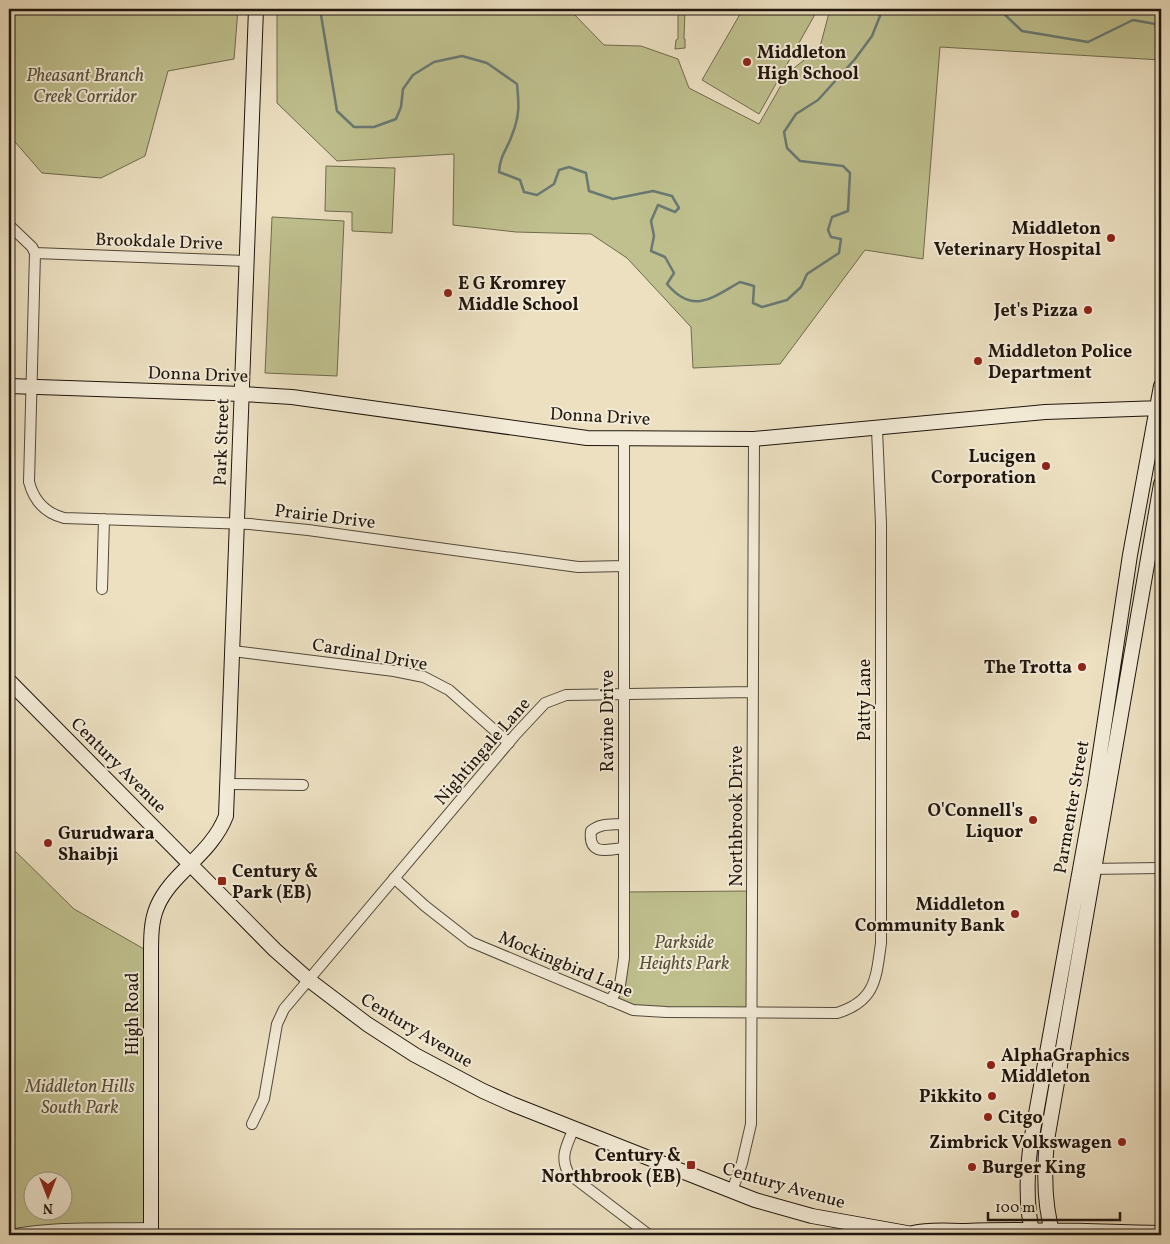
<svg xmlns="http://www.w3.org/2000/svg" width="1170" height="1244" viewBox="0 0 1170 1244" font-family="Vollkorn,serif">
<rect width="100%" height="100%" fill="#ece0c1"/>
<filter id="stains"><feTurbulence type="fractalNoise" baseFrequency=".004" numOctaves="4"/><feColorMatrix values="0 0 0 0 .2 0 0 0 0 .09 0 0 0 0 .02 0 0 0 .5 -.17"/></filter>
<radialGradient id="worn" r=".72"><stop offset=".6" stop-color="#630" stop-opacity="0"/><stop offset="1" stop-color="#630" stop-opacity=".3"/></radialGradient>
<!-- green -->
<path fill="#bfc08e" stroke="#6f6a4e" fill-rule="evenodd" d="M9 9H238L234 59 168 71 145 156 101 178 42 173 9 135Z
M277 9H569L604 45 641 46 678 59 689 88 759 124 788 73 820 47 830 9H1161V60L940 47 923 259 865 250 780 364 693 368 691 327 627 258 591 234 516 232 453 225 454 154 337 161 277 103Z
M678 9H685L684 39H685V48L675 49 676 40 678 39Z
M743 9H818L759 114 702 80Z
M326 166 395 168 392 233 352 231V212L325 211Z
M272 217 344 221 337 376 265 373Z
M9 845 74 909 151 953V1228L9 1235ZM32 1182H62V1212H32Z
M752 891V1011L666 1012 610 1001 620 985 624 892Z"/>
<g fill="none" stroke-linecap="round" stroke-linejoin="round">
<!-- stream -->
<path stroke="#687974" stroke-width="2.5" d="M320 9 337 111 354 127H374L396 119 401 107 403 89 413 75 434 62 462 56 487 63 517 84C519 104 520 115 512 135 507 150 500 155 499 172L520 180 524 192 537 195 554 184 559 170 569 167 586 173 589 191 613 199 653 191 672 196 679 208 675 212 658 205 651 221 654 236 651 251 665 257 674 273 667 284C693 315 712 298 740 282L754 286 753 303 762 307 787 300 801 287 807 274 839 253 841 239 831 237 828 230 832 217 848 211 850 173 843 166 800 161 787 148 784 132 796 114 818 100 855 59 872 36 880 16 877 9
M999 9 1022 31 1088 42 1133 20 1161 25"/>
<defs>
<path id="street" d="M9 225 32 247 35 253 246 261
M35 253 29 482C34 501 45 513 64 518L250 524 308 530 578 567 624 566
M102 589 104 519
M233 651 394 671 424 677 449 690 509 743
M228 784 303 785
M623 824C611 825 601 823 591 831 588 856 607 850 623 848
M1088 869 1161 868
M394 878 425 906 471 942 633 1010 666 1012 837 1013C876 1001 876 978 881 943V524L877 429
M610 1001 620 985 624 958V438
M252 1124 264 1099 277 1024 284 1009 516 734 545 703 566 695 752 692
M574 1128C567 1145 559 1157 569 1174L649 1235
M732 1191 742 1163 751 1124 754 439
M10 1235C56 1226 105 1229 151 1228"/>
<path id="secondary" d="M9 386 242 394 292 397 587 438 754 439 1045 412 1161 408
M9 681 275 950 309 980 367 1024 415 1055 483 1091 512 1104 755 1200 812 1216 918 1235
M913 1233C930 1229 948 1231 966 1231 1031 1228 1096 1232 1161 1233
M151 1235V953C151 938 151 921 157 907 171 873 211 855 226 816L256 9
M1033 1235C1025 1205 1027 1166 1032 1136L1095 786 1130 555 1161 386
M1053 1235C1044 1205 1044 1171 1047 1140L1161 484"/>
</defs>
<!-- street casing -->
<use href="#street" stroke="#52483a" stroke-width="12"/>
<!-- secondary casing -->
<use href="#secondary" stroke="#1f150d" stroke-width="16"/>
<!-- street -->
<use href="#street" stroke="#f3ebd7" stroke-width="10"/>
<!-- secondary -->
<use href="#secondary" stroke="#f3ebd7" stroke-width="14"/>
</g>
<!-- markers -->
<g fill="#8f2418" stroke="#f3ebd7" stroke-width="2">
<circle cx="747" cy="62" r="5"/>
<circle cx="1111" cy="238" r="5"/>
<circle cx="448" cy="293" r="5"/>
<circle cx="1088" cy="310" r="5"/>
<circle cx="978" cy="361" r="5"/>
<circle cx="1046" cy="466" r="5"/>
<circle cx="1082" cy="667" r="5"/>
<circle cx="1033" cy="820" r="5"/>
<circle cx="48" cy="843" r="5"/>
<rect x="217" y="876" width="10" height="10" rx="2.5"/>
<circle cx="1015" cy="914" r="5"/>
<circle cx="991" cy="1065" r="5"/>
<circle cx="992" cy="1096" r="5"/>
<circle cx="988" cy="1117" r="5"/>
<circle cx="1122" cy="1142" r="5"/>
<rect x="686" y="1160" width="10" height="10" rx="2.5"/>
<circle cx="972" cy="1167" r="5"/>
</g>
<g text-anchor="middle" stroke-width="4" stroke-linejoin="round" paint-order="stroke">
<!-- poi labels -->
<g font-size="18" font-weight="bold" fill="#1f150d" stroke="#f3ebd7" text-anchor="end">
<text x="757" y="58" text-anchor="start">Middleton<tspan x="757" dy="21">High School</tspan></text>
<text x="1101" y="234">Middleton<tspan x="1101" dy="21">Veterinary Hospital</tspan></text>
<text x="458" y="289" text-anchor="start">E G Kromrey<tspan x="458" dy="21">Middle School</tspan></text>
<text x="1078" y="316">Jet's Pizza</text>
<text x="988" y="357" text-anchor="start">Middleton Police<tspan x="988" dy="21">Department</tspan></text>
<text x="1036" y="462">Lucigen<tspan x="1036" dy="21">Corporation</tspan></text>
<text x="1072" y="673">The Trotta</text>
<text x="1023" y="816">O'Connell's<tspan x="1023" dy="21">Liquor</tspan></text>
<text x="58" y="839" text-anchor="start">Gurudwara<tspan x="58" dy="21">Shaibji</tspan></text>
<text x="232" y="877" text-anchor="start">Century &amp;<tspan x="232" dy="21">Park (EB)</tspan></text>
<text x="1005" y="910">Middleton<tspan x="1005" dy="21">Community Bank</tspan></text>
<text x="1001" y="1061" text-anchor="start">AlphaGraphics<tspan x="1001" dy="21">Middleton</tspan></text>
<text x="982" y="1102">Pikkito</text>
<text x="998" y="1123" text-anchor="start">Citgo</text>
<text x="1112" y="1148">Zimbrick Volkswagen</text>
<text x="681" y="1161">Century &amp;<tspan x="681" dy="21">Northbrook (EB)</tspan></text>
<text x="982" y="1173" text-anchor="start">Burger King</text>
</g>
<!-- park labels -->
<g font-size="18" font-style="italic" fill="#57513a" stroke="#f3ebd7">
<text x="85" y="81">Pheasant Branch<tspan x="85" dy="21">Creek Corridor</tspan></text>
<text x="684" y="948">Parkside<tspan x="684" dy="21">Heights Park</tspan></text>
<text x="80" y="1092">Middleton Hills<tspan x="80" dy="21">South Park</tspan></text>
</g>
<!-- street labels -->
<g font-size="18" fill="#1f150d" stroke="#f3ebd7">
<text transform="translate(159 241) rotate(2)" y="6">Brookdale Drive</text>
<text transform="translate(198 374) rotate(2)" y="6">Donna Drive</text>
<text transform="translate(600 416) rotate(3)" y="6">Donna Drive</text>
<text transform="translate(221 442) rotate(-88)" y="6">Park Street</text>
<text transform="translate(325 516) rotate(7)" y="6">Prairie Drive</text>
<text transform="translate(370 654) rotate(10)" y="6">Cardinal Drive</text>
<text transform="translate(864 700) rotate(-90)" y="6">Patty Lane</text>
<text transform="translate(607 721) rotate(-90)" y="6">Ravine Drive</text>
<text transform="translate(482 751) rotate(-49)" y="6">Nightingale Lane</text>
<text transform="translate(119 765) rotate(45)" y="6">Century Avenue</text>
<text transform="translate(1071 807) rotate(-80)" y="6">Parmenter Street</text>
<text transform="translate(736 816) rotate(-90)" y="6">Northbrook Drive</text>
<text transform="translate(566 964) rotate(23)" y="6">Mockingbird Lane</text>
<text transform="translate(132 1014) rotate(-90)" y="6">High Road</text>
<text transform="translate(417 1030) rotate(31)" y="6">Century Avenue</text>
<text transform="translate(784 1185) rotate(16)" y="6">Century Avenue</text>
</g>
</g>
<!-- margin -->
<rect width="1170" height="1244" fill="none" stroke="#ece0c1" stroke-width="30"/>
<rect x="10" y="10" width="1150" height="1224" fill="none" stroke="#1f150d" stroke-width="2.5"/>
<rect x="15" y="15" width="1140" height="1214" fill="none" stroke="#1f150d"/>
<!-- north arrow -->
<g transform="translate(48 1196) rotate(180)"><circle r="24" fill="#f3ebd7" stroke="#9e9586"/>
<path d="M0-4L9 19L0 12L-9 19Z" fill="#8f2418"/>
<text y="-8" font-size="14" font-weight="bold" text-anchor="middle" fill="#1f150d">N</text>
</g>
<!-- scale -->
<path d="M988 1212v8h132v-8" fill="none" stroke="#1f150d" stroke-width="2.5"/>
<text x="995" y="1212" font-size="15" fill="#1f150d" stroke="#f3ebd7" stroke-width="4" paint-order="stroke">100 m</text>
<rect width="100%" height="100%" filter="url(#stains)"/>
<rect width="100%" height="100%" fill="url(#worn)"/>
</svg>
